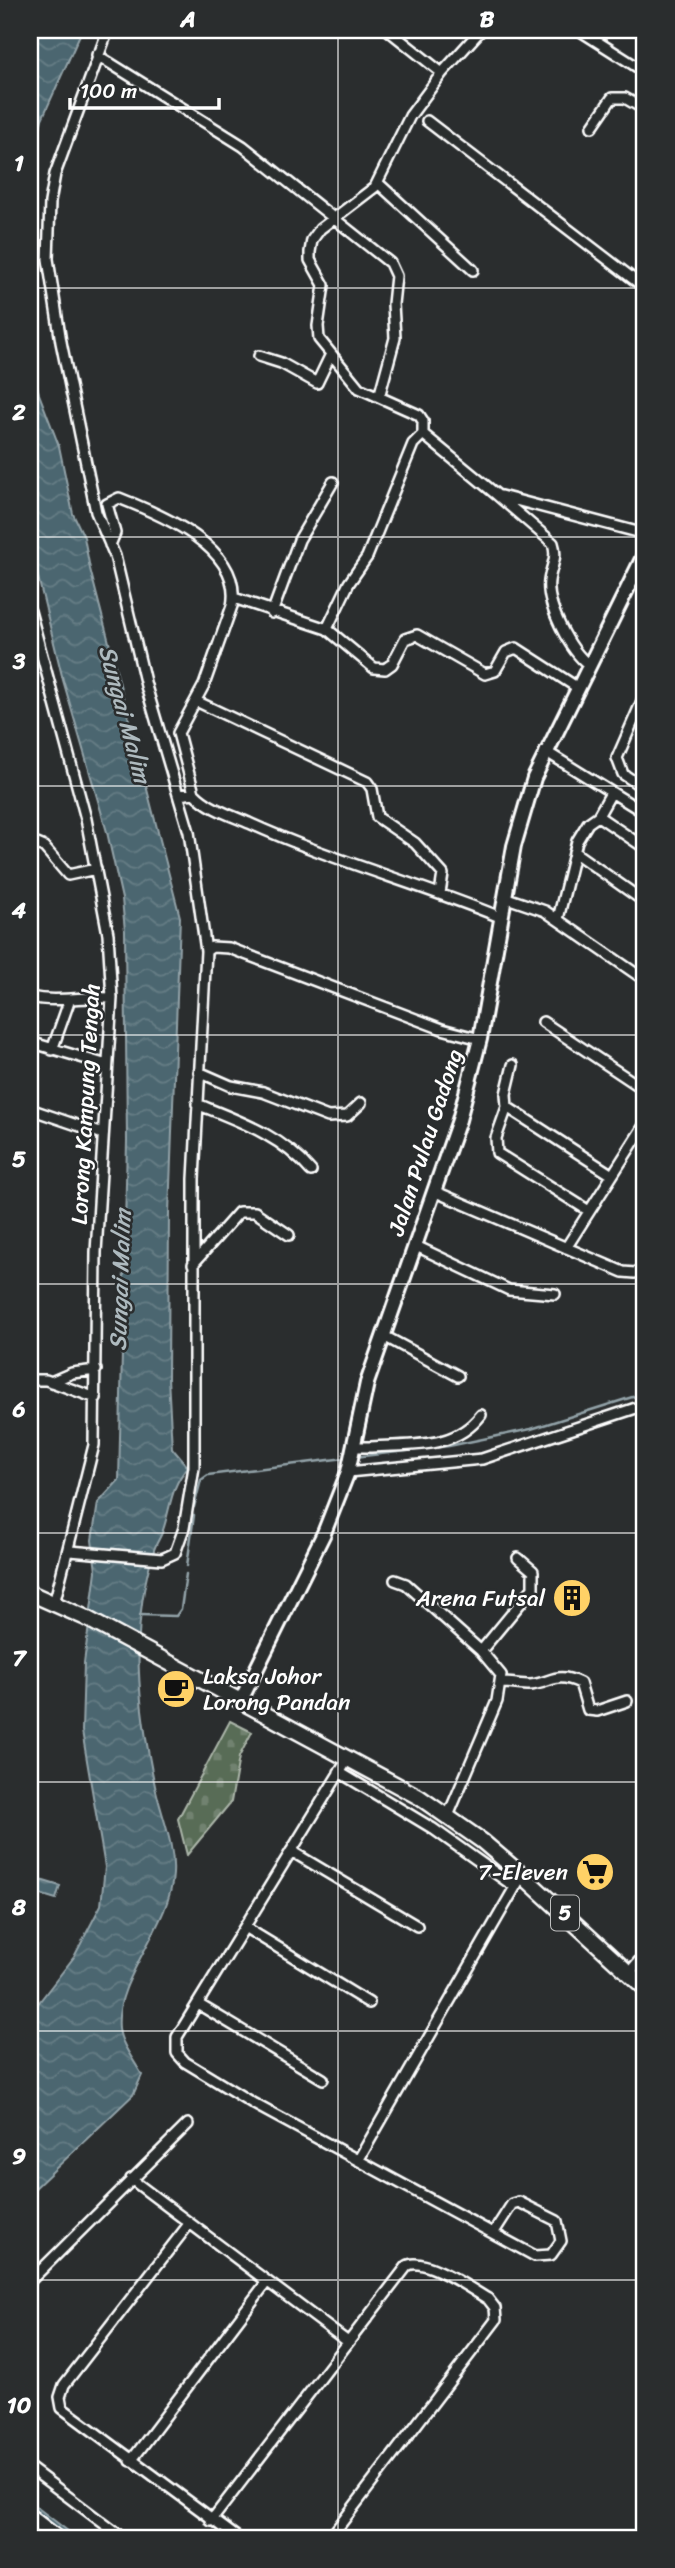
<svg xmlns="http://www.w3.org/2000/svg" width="675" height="2568" viewBox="0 0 675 2568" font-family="Sriracha,sans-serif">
<defs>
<pattern id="cemetery-stones" width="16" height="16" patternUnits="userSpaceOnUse" patternTransform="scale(1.75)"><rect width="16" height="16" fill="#586c56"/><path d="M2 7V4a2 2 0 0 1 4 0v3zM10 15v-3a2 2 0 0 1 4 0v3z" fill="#71826f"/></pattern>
<pattern id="water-waves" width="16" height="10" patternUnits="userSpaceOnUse" patternTransform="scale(1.75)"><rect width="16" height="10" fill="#4b6670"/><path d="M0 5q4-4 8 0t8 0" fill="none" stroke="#667d85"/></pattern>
</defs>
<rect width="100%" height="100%" fill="#2a2d2e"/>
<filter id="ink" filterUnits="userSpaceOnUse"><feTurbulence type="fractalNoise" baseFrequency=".0143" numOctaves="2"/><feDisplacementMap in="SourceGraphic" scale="14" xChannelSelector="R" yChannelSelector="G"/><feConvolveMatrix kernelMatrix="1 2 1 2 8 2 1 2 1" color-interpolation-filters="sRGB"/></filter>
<g filter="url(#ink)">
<!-- cemetery -->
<path fill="url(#cemetery-stones)" stroke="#acb6aa" stroke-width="2" d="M230 1721 252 1732 239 1757 231 1802 187 1855 178 1819Z"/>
<!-- water -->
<path fill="url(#water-waves)" stroke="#93a3a9" stroke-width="2" d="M30 30H82L42 119 30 174Z
M30 356 39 394 59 446 73 514 84 537 90 569 180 917 169 1213 168 1378 172 1448 188 1467C170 1487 171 1507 163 1530 161 1537 156 1543 154 1550 129 1628 138 1707 155 1786 161 1815 175 1844 173 1874 171 1925 114 1980 119 2028 120 2043 135 2062 142 2075L133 2095 30 2193V2014L74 1957 101 1905 105 1867 82 1731 84 1663 96 1571 92 1540 98 1503 119 1480 127 1141 125 931 122 899 107 832 63 680 30 544Z
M37 1879 60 1886 56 1899 33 1892Z
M30 2502 77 2538H61L30 2514Z"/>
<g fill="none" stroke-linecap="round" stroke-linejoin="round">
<!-- stream -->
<path stroke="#93a3a9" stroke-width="2.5" d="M355 1457 449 1446 531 1429 645 1393
M194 1507 201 1480 208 1475 345 1458
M187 1566 194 1515
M140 1615 176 1616 181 1609 186 1574"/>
<defs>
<path id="minor" d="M388 30 442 73
M481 30 442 73 410 116 375 187 320 229 312 240 310 252V260L324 285 318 326 319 339 359 388 419 415 423 421V434L497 495 645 534
M579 30 645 72
M97 55 243 146 390 263 396 276 393 304 395 338 379 397
M427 121 645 288
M592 127 612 98H625L637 105 645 103
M378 183 473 270
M259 356 281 363 317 383 331 354
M497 495 553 543C558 558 551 566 549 581 546 605 570 651 589 665
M110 545 115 533 107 504 119 498C160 514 244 548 232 606L204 685 178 733 194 793
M234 598 327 629 374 668 385 669 392 664 405 639 417 635 485 674 495 671 506 652 516 648 578 688
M30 611 86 819 108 934 112 998 96 1252 94 1445 54 1604
M272 613 299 540 333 482
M327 629 349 583 367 557 413 444 423 434
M645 694 617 758 623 774 645 789
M196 701 367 782 372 789 377 817 415 843 443 874 440 893
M545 751 645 813
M178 795 194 793C208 808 230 815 249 823 330 860 417 883 500 917
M598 816 645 848
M30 841 44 847 68 875 96 869
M574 852 645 902
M504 897 545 911 645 980
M558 919 577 841 588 823 598 816 611 793
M206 951 212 947 229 948 442 1029 480 1039
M30 997C57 1003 84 996 112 998
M543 1022 645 1090
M30 1042 107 1065
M52 1050 70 999
M513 1065 506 1094 507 1107 612 1175
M199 1072 231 1086 263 1092 328 1117 347 1116 361 1103
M197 1104C239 1121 281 1135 311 1171
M507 1107 496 1138 497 1153 589 1211
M30 1109 103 1134
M436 1192 623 1272 635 1273 645 1268
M414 1245 509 1290 555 1294
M566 1248 645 1124
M193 1264 239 1212H255L289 1235
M384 1336 458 1376
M30 1380H46L96 1398
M51 1382 72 1373 96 1370
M353 1443 359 1447H371C413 1444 454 1450 481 1415
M348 1472 482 1459 645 1405
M70 1551 162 1559 175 1553 184 1528 194 1467V1179L206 951 189 832 146 686 115 556 96 512 61 342 48 259 50 202 55 174 108 30
M395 1580 406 1584 481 1651 501 1675 497 1701 448 1816
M481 1651 533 1588V1571L518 1558
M502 1683C511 1683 521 1685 530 1685 552 1683 555 1671 580 1683L588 1710 597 1711 627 1701
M645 1755 642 1765 645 1779
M349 1757 177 2037V2053L185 2062 254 2104 535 2256 551 2255 561 2241 557 2221 519 2202 512 2204 494 2232
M339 1772 432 1828 515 1887
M291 1851 417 1926
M246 1928 369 2003
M629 1973 645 1954
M198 2004 323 2079
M359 2159 522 1875
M131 2179 348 2342
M189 2224 64 2385 60 2397 62 2408 238 2538
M30 2281 188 2124
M131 2461 266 2283
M30 2468 123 2538
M211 2521 407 2266C423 2255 471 2289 488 2299L495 2308 496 2320 330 2538"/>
<path id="secondary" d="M241 1700 324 1533 348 1472 367 1383 459 1120 480 1039 514 846 534 778 645 553"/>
<path id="primary" d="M30 2517 57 2538
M30 2535 34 2538"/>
<path id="trunk" d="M30 1593 84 1617 419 1797 482 1841 522 1875 645 1988"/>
</defs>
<!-- minor casing -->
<use href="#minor" stroke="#fff" stroke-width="14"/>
<!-- secondary casing -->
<use href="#secondary" stroke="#fff" stroke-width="18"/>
<!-- primary casing -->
<use href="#primary" stroke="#fff" stroke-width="19"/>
<!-- trunk casing -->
<use href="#trunk" stroke="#fff" stroke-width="19"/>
<!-- minor -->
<use href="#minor" stroke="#2a2d2e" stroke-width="9"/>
<!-- secondary -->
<use href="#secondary" stroke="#2a2d2e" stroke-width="12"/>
<!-- primary -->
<use href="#primary" stroke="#2a2d2e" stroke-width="14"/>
<!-- trunk -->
<use href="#trunk" stroke="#2a2d2e" stroke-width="14"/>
</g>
</g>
<!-- grid -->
<path fill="none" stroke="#fff" stroke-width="2" stroke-opacity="0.55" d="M338 30V2538M30 288H645M30 537H645M30 786H645M30 1035H645M30 1284H645M30 1533H645M30 1782H645M30 2031H645M30 2280H645"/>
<!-- icons -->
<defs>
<symbol id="building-disc" viewBox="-11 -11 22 22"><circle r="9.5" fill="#ffd166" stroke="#2a2d2e"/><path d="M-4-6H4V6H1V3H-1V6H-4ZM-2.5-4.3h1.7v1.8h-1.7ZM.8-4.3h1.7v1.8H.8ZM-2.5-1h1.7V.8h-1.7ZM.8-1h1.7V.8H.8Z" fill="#111"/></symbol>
<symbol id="cafe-disc" viewBox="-11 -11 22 22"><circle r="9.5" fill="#ffd166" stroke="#2a2d2e"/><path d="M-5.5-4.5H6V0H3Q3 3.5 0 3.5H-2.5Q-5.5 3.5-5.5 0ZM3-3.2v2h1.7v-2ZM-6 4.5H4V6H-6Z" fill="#111"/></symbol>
<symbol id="supermarket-disc" viewBox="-11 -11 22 22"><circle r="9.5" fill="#ffd166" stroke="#2a2d2e"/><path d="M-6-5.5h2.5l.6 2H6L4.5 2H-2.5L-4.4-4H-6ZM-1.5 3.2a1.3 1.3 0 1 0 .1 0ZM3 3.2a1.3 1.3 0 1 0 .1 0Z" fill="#111"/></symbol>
</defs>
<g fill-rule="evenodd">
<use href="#building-disc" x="550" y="1576" width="44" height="44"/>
<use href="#cafe-disc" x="154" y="1667" width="44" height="44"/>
<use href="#supermarket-disc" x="573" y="1850" width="44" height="44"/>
</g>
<g text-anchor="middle" stroke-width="5" stroke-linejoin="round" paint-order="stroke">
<!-- shield labels -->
<rect fill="#2a2d2e" stroke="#bfc0c0" stroke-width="2" x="551" y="1895.5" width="28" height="35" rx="5"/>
<g font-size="21" font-weight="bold" fill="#fff">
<text x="565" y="1920">5</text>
</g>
<!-- street labels -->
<g font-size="23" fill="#fff" stroke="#2a2d2e">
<text transform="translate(85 1104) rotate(-87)" y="8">Lorong Kampung Tengah</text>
<text transform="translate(425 1142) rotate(-72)" y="8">Jalan Pulau Gadong</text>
</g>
<!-- poi labels -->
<g font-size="23" fill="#fff" stroke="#2a2d2e" text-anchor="end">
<text x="545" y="1606">Arena Futsal</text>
<text x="203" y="1684" text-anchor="start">Laksa Johor<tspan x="203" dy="26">Lorong Pandan</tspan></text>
<text x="568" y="1880">7-Eleven</text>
</g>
<!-- water labels -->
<g font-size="24" font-style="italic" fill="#aebabf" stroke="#2a2d2e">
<text transform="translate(125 714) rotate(75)" y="8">Sungai Malim</text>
<text transform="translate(120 1280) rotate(-88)" y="8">Sungai Malim</text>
</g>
</g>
<!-- margin -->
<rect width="675" height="2568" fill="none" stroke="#2a2d2e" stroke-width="77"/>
<!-- scale -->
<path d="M70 98v10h149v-10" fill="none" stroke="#ffffff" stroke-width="3.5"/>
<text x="80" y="98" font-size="21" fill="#ffffff" stroke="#2a2d2e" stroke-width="5" paint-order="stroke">100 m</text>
<rect x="38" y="38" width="598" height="2492" fill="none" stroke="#fff" stroke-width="2.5"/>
<g font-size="23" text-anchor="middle" font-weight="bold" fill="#fff">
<text x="188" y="27">A</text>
<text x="487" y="27">B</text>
<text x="19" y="171">1</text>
<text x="19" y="420">2</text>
<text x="19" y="669">3</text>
<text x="19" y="918">4</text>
<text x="19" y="1167">5</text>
<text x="19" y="1417">6</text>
<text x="19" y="1666">7</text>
<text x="19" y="1915">8</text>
<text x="19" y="2164">9</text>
<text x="19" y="2413">10</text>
</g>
</svg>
